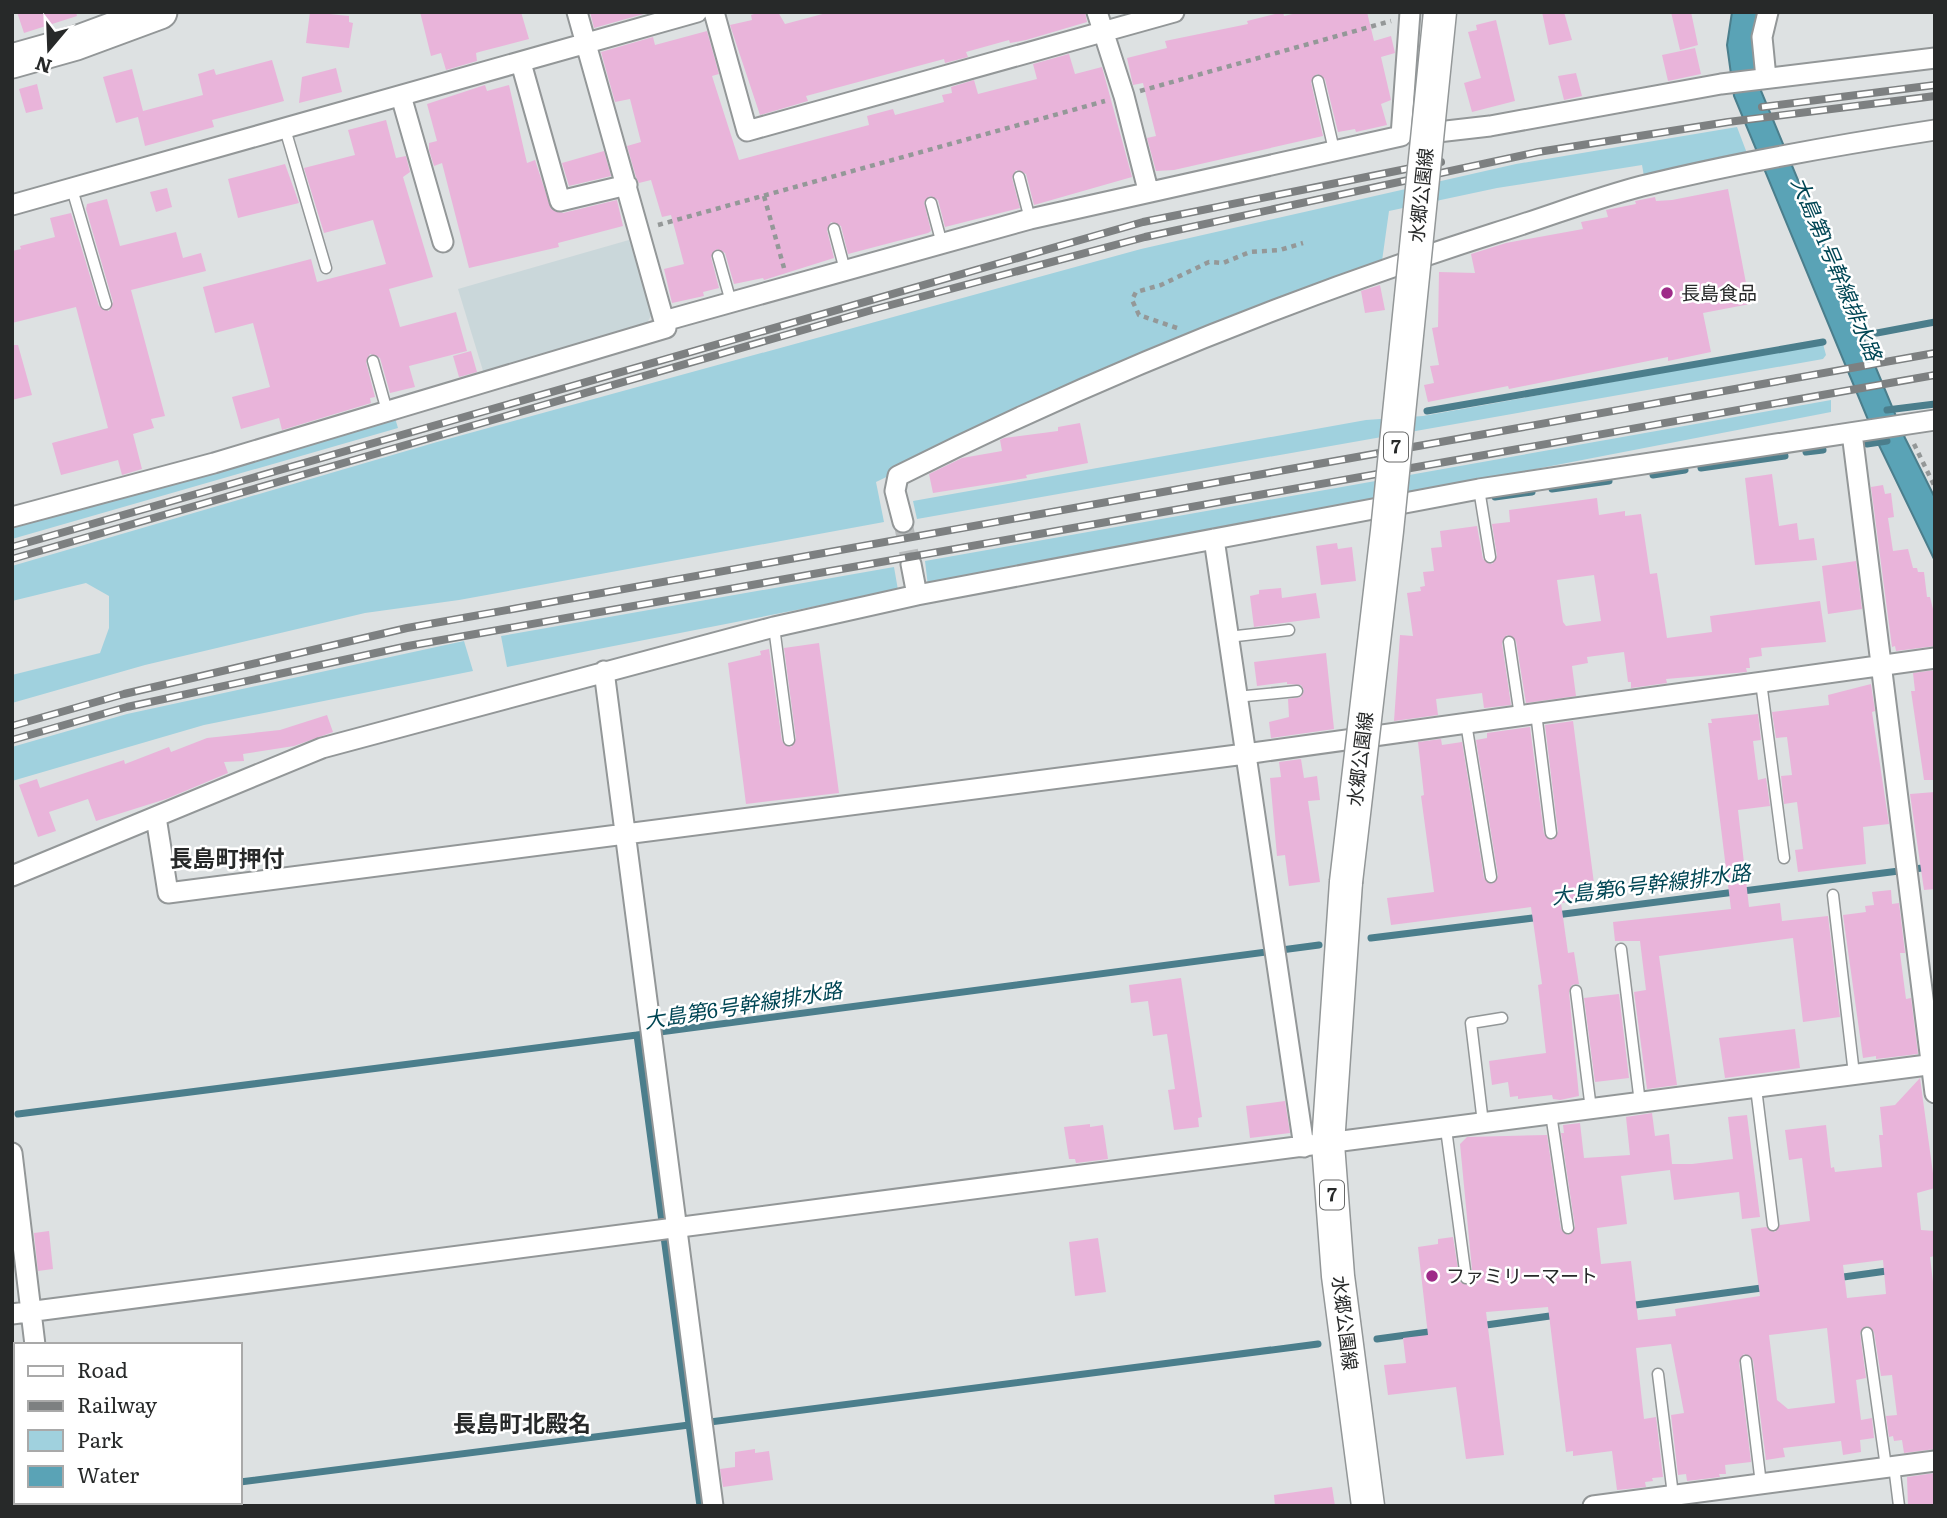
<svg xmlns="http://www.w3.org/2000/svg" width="1947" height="1518" viewBox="0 0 1947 1518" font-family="Literata,'Noto Sans JP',serif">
<rect width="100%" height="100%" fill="#dde1e2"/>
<!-- built -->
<path fill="#cad7da" d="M629 240 652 314 647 323 541 354V359L484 374 458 289Z"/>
<!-- green -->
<path fill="#a0d1de" d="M1737 127 1748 156 1645 182 1642 165 1497 188 1389 211 1382 261 1117 366 876 482 884 522 459 600 365 613 145 665 12 703V675L100 653 109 628V596L86 583 12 601V566L437 442 1141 249 1516 164Z
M1823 344 1826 355 1823 359 917 519 913 501 1366 420 1423 416Z
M1831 400V412L928 586 925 561Z
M395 418 398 428 12 539V527Z
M894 567 898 590 507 667 501 636Z
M464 641 473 671 204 725 12 781V747L127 714Z"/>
<!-- water -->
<path fill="#5aa3b6" stroke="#4b7e8c" stroke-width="2" d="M1732 12H1760L1759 72 1754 74 1905 438 1935 498V561L1876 439 1734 96 1727 45Z"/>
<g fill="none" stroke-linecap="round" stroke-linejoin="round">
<!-- stream -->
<path stroke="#4b7e8c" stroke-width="7" d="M1877 333 1935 322
M1887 410 1935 404
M1427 411 1823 342
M1867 444 1887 441
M1806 452 1823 450
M1701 468 1785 456
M1653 475 1685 470
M1552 489 1609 481
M1495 497 1532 492
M1556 915 1930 867
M1371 938 1541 917
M18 1114 637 1035
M1836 1278 1894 1270
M1628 1306 1769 1287
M1479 1326 1557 1315
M1377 1339 1436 1331
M710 1422 1318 1344
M240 1482 689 1425
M69 1504 82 1502
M700 1506 637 1035 1319 945"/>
</g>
<!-- building -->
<path fill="#e9b4da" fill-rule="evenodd" d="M17 12H76L77 16 24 33Z
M310 12 349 16V22L353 23 349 48 306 43Z
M420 12H521L529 39 479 52 476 53 477 61 446 70 441 53 431 56Z
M590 12H646L647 13 594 28Z
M760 12H778L785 24 830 12H1085L1087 22 1026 40 1010 43 1009 40 966 52 968 57 945 63 944 59 806 96 808 101 760 115 730 25 752 20 751 15Z
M1283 12 1284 16 1301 12H1367L1374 41 1391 36 1395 53 1381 57 1391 100 1381 104 1387 125 1356 132 1355 129 1338 132 1325 79 1317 74 1311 82 1323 136 1174 170 1156 171 1147 138 1156 136 1143 83 1133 85 1127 58 1167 48 1165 41 1248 24 1247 21Z
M1542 12H1564L1572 40 1549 45Z
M1671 12H1691L1698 45 1680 50Z
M1496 20 1515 101 1472 112 1464 83 1481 78 1468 32 1477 30 1476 25Z
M707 31 719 74 712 76 739 160 869 125 867 116 893 109 895 115 944 102 942 95 952 93 951 87 974 80 978 94 1037 79 1033 64 1069 54 1075 74 1102 67 1132 177 1034 205 1026 174 1016 170 1012 178 1020 208 945 227 938 200 930 196 924 202 931 231 928 233 848 254 841 226 831 222 827 230 834 258 764 280 763 278 734 284 725 253 717 249 711 257 719 288 703 292 704 296 672 303 664 269 684 264 671 215 662 217 651 180 639 183 636 177 627 146 641 142 630 99 615 102 601 52 653 37 655 45Z
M1695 48 1701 74 1668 81 1662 55Z
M272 60 284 101 212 120 214 127 145 146 138 117 116 123 103 77 132 69 143 111 203 95 198 74 214 69 216 75Z
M336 68 342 92 299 103 302 77Z
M1576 73 1582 96 1564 100 1558 76Z
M37 84 43 109 26 113 19 89Z
M485 85 487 91 509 85 527 163 535 160 551 209 563 213 617 200 623 226 558 243 559 247 469 268 442 163 434 166 429 150V143L437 141 427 104Z
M386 120 396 158 406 156 410 172 403 177 433 277 389 289 400 327 456 312 467 351 409 366 415 387 390 393 380 358 370 354 366 362 375 397 370 398 371 403 282 430 279 418 241 429 232 397 270 387 253 323 215 333 203 287 311 259 317 282 386 264 373 220 324 233 304 168 355 155 348 130Z
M604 151 611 176 569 186 562 163Z
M285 164 299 203 238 218 228 179Z
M167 188 172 207 156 212 150 192Z
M1728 189 1750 304 1703 313 1711 352 1668 361V357L1509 389 1508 386 1428 402 1424 385 1434 383 1430 366 1439 365 1432 328 1438 327 1439 272 1475 273 1471 254 1506 243 1583 229 1581 222 1608 217 1606 210 1636 204 1635 201 1655 197 1656 201 1672 200Z
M107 199 120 246 176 232 183 258 201 253 206 271 131 290 165 416 151 419 154 428 133 434 142 469 122 475 118 460 61 475 52 443 108 428 76 307 12 323V251L21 249 20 246 55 237 50 218 71 213 99 306 109 311 113 302 86 209 87 204Z
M1380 285 1385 310 1365 313 1361 291Z
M12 345H18L32 395 12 400Z
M471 351 477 372 459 377 453 356Z
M1080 423 1088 463 1026 475 1027 478 933 493 929 474 962 458 1002 451 1000 440 1004 438 1058 431V427Z
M1772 474 1779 526 1797 523 1799 540 1814 538 1817 560 1755 565 1745 478Z
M1883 485 1885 494 1891 493 1894 517 1888 518 1893 551 1908 549 1913 568H1917L1918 572H1924L1927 597H1930L1935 617V646L1896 651 1895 646 1892 647 1871 487Z
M1597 498 1599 515 1625 511V516L1641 514 1650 574 1657 573 1667 638 1712 632 1710 616 1820 601 1826 642 1761 648 1762 656 1749 658 1750 668H1746L1747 672 1666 679 1667 683 1631 688V682H1628L1624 652 1587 657 1588 663 1572 666 1576 696 1526 703 1516 641 1507 635 1502 643 1511 705 1484 708 1482 693 1436 699 1438 715 1394 721 1400 635 1413 636 1407 593 1421 591 1420 587 1425 586 1423 572 1434 571 1431 548 1442 547 1440 531 1477 526 1483 559 1492 564 1497 556 1492 524 1510 522 1509 510ZM1594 575 1601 621 1566 626 1563 622 1557 580Z
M1337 543 1338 549 1352 547 1356 581 1321 585 1316 546Z
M1856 561 1862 609 1828 614 1822 566Z
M1281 588 1282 598 1316 593 1320 618 1254 627 1250 596 1259 594V590Z
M819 643 839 793 746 804 728 663 761 655 760 651 769 649 782 741 791 747 796 739 784 648Z
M1326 653 1334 729 1271 738 1269 722 1289 717 1288 699 1301 697 1304 690 1301 685 1287 684V682L1257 686 1254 662Z
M1935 670V780H1924L1911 691H1915L1913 673Z
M1871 684 1875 711 1872 712 1889 824 1863 827 1866 864 1798 872 1795 850 1803 849 1797 802 1784 804 1781 776 1792 775 1787 737 1776 738 1772 712 1829 705 1828 695Z
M1758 714 1761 740 1753 741 1758 780 1766 778 1770 806 1738 810 1749 907 1780 903 1782 921 1828 916 1840 1017 1803 1022 1793 938 1659 956 1677 1085 1647 1089 1634 992 1646 990 1640 941H1615L1613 922 1731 909 1708 723H1712L1711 719Z
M327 715 333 732 294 746 243 754 244 761 224 762 228 773 166 799 96 821 88 799 49 812 56 831 38 837 19 785 37 779 40 788 124 760 125 764 169 747 171 752 207 738 280 730Z
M1573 721 1596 899 1561 903 1568 953 1574 952 1579 984 1572 985 1569 992 1579 1096 1560 1100 1553 1099 1552 1095 1518 1099V1096L1510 1097 1508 1082 1492 1085 1489 1061 1546 1053 1538 985 1542 984 1531 907 1391 925 1387 898 1434 892 1421 796 1424 795 1418 742 1441 739 1442 745 1462 742 1484 878 1492 884 1498 876 1476 740 1487 738V733L1530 727 1544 834 1553 840 1558 832 1545 725Z
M1301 759 1304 778 1317 776 1320 800 1308 801 1320 882 1289 886 1285 855 1277 856 1270 778 1281 777 1279 762Z
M1935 792V889L1924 890 1910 794Z
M1891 890 1892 904 1899 903 1905 953H1900L1906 999 1911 998 1918 1054 1876 1059V1056L1863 1058 1843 915 1866 912 1865 906 1874 905 1872 892Z
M1181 978 1202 1117 1198 1118 1199 1127 1174 1130 1168 1090 1175 1089 1167 1034 1153 1036 1148 1001 1131 1003 1129 985Z
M1619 994 1629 1078 1595 1082 1584 998Z
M1795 1029 1800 1068 1725 1078 1719 1038Z
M1920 1078 1935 1188 1917 1193 1921 1230 1935 1231V1256L1930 1257 1935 1299V1449L1904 1453 1902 1440 1894 1441 1893 1436 1889 1437 1886 1416 1897 1415 1892 1375 1881 1376 1874 1332 1867 1326 1860 1333 1866 1378 1856 1380 1861 1420 1872 1418 1874 1438 1860 1440 1861 1452 1843 1455 1841 1441 1783 1448 1785 1457 1766 1460 1753 1360 1744 1354 1739 1362 1751 1462 1725 1465 1726 1474H1719L1720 1477 1687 1481 1686 1474 1678 1475 1671 1415 1684 1413 1671 1344 1636 1348 1644 1419 1656 1417 1663 1477 1652 1478 1653 1481 1645 1482 1646 1487 1617 1490 1612 1451 1573 1456V1451L1566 1452 1548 1307 1486 1312 1504 1455 1466 1459 1456 1387 1388 1395 1384 1365 1406 1363 1403 1338 1428 1335 1418 1247 1438 1244V1239L1453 1237 1460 1282 1468 1285 1473 1280 1460 1144 1467 1137 1547 1135 1561 1229 1568 1235 1575 1227 1561 1133H1564L1563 1125 1580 1123 1584 1158 1630 1155 1626 1117 1652 1113 1655 1136 1669 1134 1672 1164H1692L1733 1159 1728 1117 1747 1115 1760 1217 1742 1219 1739 1192 1674 1200 1670 1170 1621 1176 1627 1224 1597 1228 1601 1264 1631 1261 1638 1320 1676 1316 1675 1309 1760 1296 1751 1229 1766 1227 1775 1232 1780 1225 1810 1221 1802 1158 1789 1160 1785 1130 1826 1125 1831 1168 1834 1167 1835 1172 1882 1167 1879 1135H1883L1880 1107 1895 1105ZM1883 1260 1886 1294 1847 1298 1843 1265ZM1827 1328 1835 1403 1788 1409 1777 1400 1769 1335Z
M1285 1101 1290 1133 1250 1138 1246 1106Z
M1090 1124V1127L1103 1125 1108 1159 1076 1163 1075 1159H1069L1064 1127Z
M49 1231 53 1269 38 1271 34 1233Z
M1098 1238 1106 1292 1075 1296 1069 1242Z
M755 1449V1453L769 1451 773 1480 723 1487 720 1469 735 1467V1452Z
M1935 1473V1506H1908L1907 1477Z
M1332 1487 1335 1506H1275L1274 1495Z"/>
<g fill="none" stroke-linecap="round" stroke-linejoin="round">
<!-- minor-tunnel -->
<path stroke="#b9bcbd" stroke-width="19" stroke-dasharray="19 10" stroke-linecap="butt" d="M903 522 911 564"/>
<defs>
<path id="service" d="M1318 81 1334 150
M285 129 326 268
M1019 177 1030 219
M72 189 106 304
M931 203 942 244
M834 229 845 270
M718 256 731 302
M373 361 387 411
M1479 489 1490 557
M774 627 789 740
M1228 637 1289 630
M1509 642 1520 716
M1761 682 1784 858
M1236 697 1297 691
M1536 713 1551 833
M1466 723 1491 877
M1833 895 1854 1074
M1621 949 1640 1103
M1576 991 1591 1109
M1756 1088 1773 1225
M1551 1114 1568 1228
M1483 1123 1471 1023 1502 1018
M1446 1129 1466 1278
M1867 1333 1886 1467
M1746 1361 1761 1484
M1658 1374 1673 1495
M1894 1466 1899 1506"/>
<path id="minor" d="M714 12 747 131 1174 12
M1097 12 1124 96 1148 190
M521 63 560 201 627 185
M1766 78 1762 37 1768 12
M401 96 443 242
M1420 134 1490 126 1721 84 1935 58
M12 205 697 12
M664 321 1030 219 1401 136 1410 12
M1852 433 1935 1093
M12 517 214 463 666 328 577 12
M903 522 895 491 898 476C1093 378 1288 299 1495 233 1545 218 1592 199 1642 186 1739 162 1837 145 1935 130
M1214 539 1304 1147
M911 564 917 595
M604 671 713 1506
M156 817 168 893 1245 754 1935 658
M12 876 322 748 774 627 917 595 1479 489 1935 420
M12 1153 35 1345
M12 1314 1935 1064
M56 1502 57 1506
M1593 1506 1935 1461"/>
<path id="primary" d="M1346 882 1328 1144 1338 1276 1368 1506"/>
<path id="trunk" d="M12 61 76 43 160 12"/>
</defs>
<!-- service casing -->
<use href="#service" stroke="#939798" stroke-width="13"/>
<!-- minor casing -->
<use href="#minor" stroke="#939798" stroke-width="23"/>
<!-- primary casing -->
<use href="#primary" stroke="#939798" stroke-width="35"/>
<!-- trunk casing -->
<use href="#trunk" stroke="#939798" stroke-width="37"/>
<!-- path -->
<path stroke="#949898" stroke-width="4.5" stroke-dasharray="5 5" stroke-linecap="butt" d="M1140 91 1391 21
M764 196 784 268
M658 225 1105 101
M1177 328 1139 315 1132 300 1136 292 1161 285 1209 262 1223 263 1250 252 1280 250 1303 243
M1914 444 1935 487"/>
<!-- service -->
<use href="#service" stroke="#fff" stroke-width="10"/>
<!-- minor -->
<use href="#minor" stroke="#fff" stroke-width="19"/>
<!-- primary -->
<use href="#primary" stroke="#fff" stroke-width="32"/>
<!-- trunk -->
<use href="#trunk" stroke="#fff" stroke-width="33"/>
<defs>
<path id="rail" d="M1762 107 1935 85
M12 547 1143 222 1441 162
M12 559 872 310 1145 237 1538 152 1728 122 1935 96
M12 726 124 694 407 628 1935 353
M12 740 127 707 408 646 1935 375"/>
</defs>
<!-- rail casing -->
<use href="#rail" stroke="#7d8081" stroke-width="8"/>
<!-- rail -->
<use href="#rail" stroke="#fff" stroke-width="5" stroke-dasharray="16" stroke-linecap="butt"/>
<defs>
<path id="primary-bridge" d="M1346 882 1387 531 1440 12"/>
</defs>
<!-- primary-bridge casing -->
<use href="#primary-bridge" stroke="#939798" stroke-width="35" stroke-linecap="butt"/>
<!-- primary-bridge -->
<use href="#primary-bridge" stroke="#fff" stroke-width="32"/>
</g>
<!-- markers -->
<g fill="#9e2c88" stroke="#fff" stroke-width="2.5">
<circle cx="1667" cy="293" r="7"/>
<circle cx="1432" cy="1276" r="7"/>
</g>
<g text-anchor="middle" stroke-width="5" stroke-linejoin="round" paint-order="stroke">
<!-- shield labels -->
<g fill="#fff" stroke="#686969" stroke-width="2">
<rect x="1384" y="432.5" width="24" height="29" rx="5"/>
<rect x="1320" y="1180.5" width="24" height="29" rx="5"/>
</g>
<g font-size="18" font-weight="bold" fill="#272929">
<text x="1396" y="453">7</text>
<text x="1332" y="1201">7</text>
</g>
<!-- street labels -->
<g font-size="19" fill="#272929" stroke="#fff">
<text transform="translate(1421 195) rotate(-84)" y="7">水郷公園線</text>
<text transform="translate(1360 759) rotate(-83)" y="7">水郷公園線</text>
<text transform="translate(1345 1323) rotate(83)" y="7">水郷公園線</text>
</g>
<!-- poi labels -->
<g font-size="19" fill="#272929" stroke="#fff" text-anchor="start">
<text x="1681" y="300">長島食品</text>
<text x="1446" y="1283">ファミリーマート</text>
</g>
<!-- water labels -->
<g font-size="21" font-style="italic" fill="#004654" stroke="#fff">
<text transform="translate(1836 269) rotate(67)" y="7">大島第1号幹線排水路</text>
<text transform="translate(1651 885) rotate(-7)" y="7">大島第6号幹線排水路</text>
<text transform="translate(743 1006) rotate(-9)" y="7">大島第6号幹線排水路</text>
</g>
<!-- quarter labels -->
<g font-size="23" font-weight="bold" fill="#272929" stroke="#fff">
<text x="227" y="867">長島町押付</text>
<text x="522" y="1432">長島町北殿名</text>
</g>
</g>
<!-- border -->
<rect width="1947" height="1518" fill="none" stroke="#272929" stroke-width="28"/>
<!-- legend -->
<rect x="14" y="1343" width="228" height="161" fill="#ffffff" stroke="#a9a9a9" stroke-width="2"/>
<rect x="28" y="1366" width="35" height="10" fill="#ffffff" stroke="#a9a9a9" stroke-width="2"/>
<text x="77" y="1378" font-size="21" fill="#272929">Road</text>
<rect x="28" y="1401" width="35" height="10" fill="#7d8081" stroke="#a9a9a9" stroke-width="2"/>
<text x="77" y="1413" font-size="21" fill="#272929">Railway</text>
<rect x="28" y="1430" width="35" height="21" fill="#a0d1de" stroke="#a9a9a9" stroke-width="2"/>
<text x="77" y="1448" font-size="21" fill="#272929">Park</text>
<rect x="28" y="1466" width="35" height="21" fill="#5aa3b6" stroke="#a9a9a9" stroke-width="2"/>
<text x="77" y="1483" font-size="21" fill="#272929">Water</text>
<!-- north arrow -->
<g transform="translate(49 49) rotate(199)" stroke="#ffffff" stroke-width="5" paint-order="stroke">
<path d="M0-5L12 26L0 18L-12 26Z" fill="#272929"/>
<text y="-10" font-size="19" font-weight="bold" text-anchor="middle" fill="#272929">N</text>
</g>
</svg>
